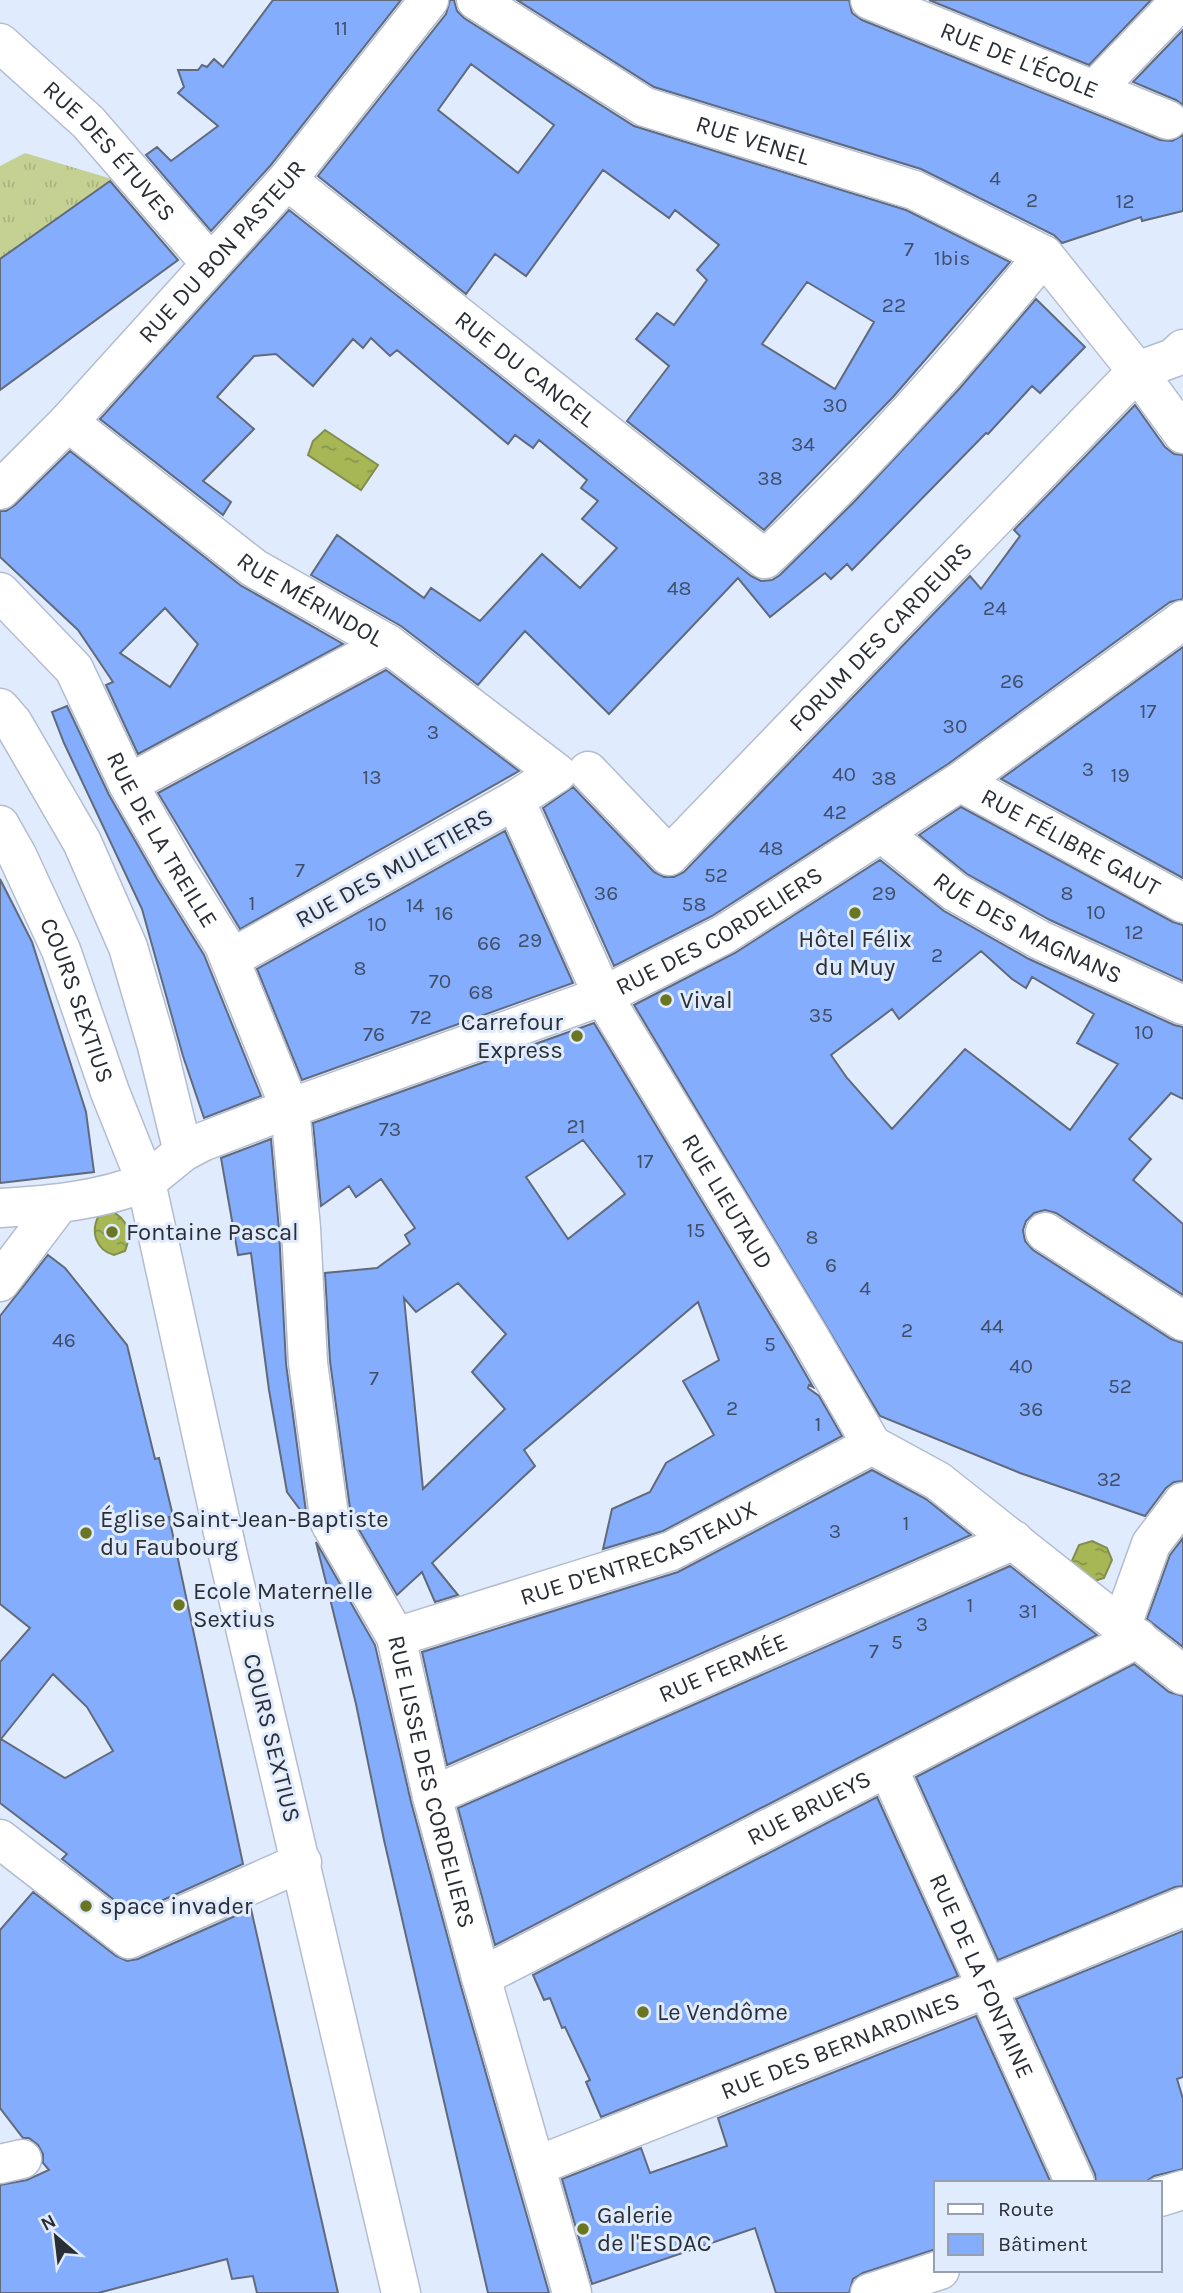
<svg xmlns="http://www.w3.org/2000/svg" width="1183" height="2293" viewBox="0 0 1183 2293" font-family="Karla,sans-serif">
<defs>
<pattern id="park-tufts" width="24" height="20" patternUnits="userSpaceOnUse" patternTransform="scale(1.75)"><rect width="24" height="20" fill="#c5d193"/><path d="M3 7l-1-3M5 7V3M7 7l1-3M15 17l-1-3M17 17v-4M19 17l1-3" fill="none" stroke="#a9b47f"/></pattern>
<pattern id="water-ripples" width="26" height="14" patternUnits="userSpaceOnUse" patternTransform="scale(1.75)"><rect width="26" height="14" fill="#a7b756"/><path d="M2 4q2-2 4 0t4 0M15 11q2-2 4 0t4 0" fill="none" stroke="#889548"/></pattern>
</defs>
<rect width="100%" height="100%" fill="#e1ebfe"/>
<!-- park -->
<path fill="url(#park-tufts)" d="M25 153 112 179 0 259V166Z"/>
<!-- water -->
<path fill="url(#water-ripples)" stroke="#828e4c" stroke-width="2" d="M325 430 378 465 361 490 308 455 313 441Z
M111 1211C128 1219 132 1234 125 1251L114 1255C96 1250 90 1232 99 1215Z
M1092 1541 1107 1548 1112 1560 1104 1578 1091 1582 1071 1563 1079 1545Z"/>
<!-- building -->
<path fill="#84aefd" stroke="#616a7b" stroke-width="2" fill-rule="evenodd" d="M273 0H401L270 166 211 231 146 155 157 147 171 161 218 126 178 93 184 87 178 70H198L202 65 207 67 214 59 223 67Z
M450 0H454L457 11 464 18 634 126 906 210 1010 262 893 397 764 530 627 421 669 366 636 339 657 313 674 325 707 280 697 270 719 245 675 210 669 218 603 170 526 276 495 254 466 294 318 176 446 14ZM471 64 554 125 518 173 438 110ZM807 282 874 322 835 389 762 344Z
M517 0H849L852 13 862 20 1160 140 1172 141 1183 135V211L1142 221 1141 217 1062 243 1054 235 921 169 654 87Z
M929 0H1151L1089 65Z
M1183 30V105L1176 100 1133 82Z
M110 181 178 260 0 390V259Z
M289 210 751 576 761 581 772 580 780 575 854 502 960 388 1036 299 1085 347 1040 393 1032 386 988 434 986 433 852 570 847 564 831 579 825 573 770 617 738 578 609 714 525 631 478 685 401 626 311 575 337 535 424 598 431 588 480 621 542 554 580 588 617 548 582 519 598 501 581 488 587 480 539 440 533 448 515 435 508 444 397 350 390 356 371 338 363 348 353 339 313 386 276 354 254 356 217 397 254 429 203 481 231 502 223 515 100 419Z
M1135 405 1165 447 1174 454 1183 455V599L1170 602 948 764 712 916 614 966 543 808 573 787 654 872 664 877H674L684 872 970 576 981 589 1020 536 1014 530Z
M70 451 240 585 343 644 138 754 106 685 113 682 78 630 0 557V511H6L15 505ZM165 608 198 644 170 687 120 653Z
M1183 647V878L1001 779Z
M386 670 519 771 240 929 158 793Z
M67 706 109 795 157 879 204 955 261 1096 204 1118 183 1056 142 909 64 743 52 712Z
M961 807 1173 922 1183 925V981L1050 920 967 874 919 835Z
M505 831 573 983 302 1080 257 969Z
M880 860 944 911 1029 959 1174 1025 1183 1027V1099L1171 1093 1129 1139 1151 1159 1133 1180 1183 1224V1295L1056 1213 1045 1210 1034 1213 1026 1221 1023 1230 1025 1241 1033 1250 1171 1339 1183 1343V1481L1174 1482 1166 1488 1145 1516 1020 1473 880 1416 634 1005 735 953ZM981 951 1012 979 1026 988 1032 977 1094 1014 1077 1043 1118 1064 1070 1130 965 1049 892 1129 847 1078 831 1055 892 1009 899 1019Z
M0 879 32 942 86 1112 94 1172 0 1183Z
M594 1023 790 1347 813 1387 809 1385 808 1388 819 1396 842 1436 663 1531 603 1549 612 1509 650 1492 666 1463 714 1435 683 1381 719 1360 698 1302 524 1450 535 1466 432 1563 458 1595 435 1602 422 1572 397 1595 351 1516 330 1361 325 1273 377 1268 410 1244 405 1235 415 1228 381 1179 356 1197 349 1186 321 1206 313 1123ZM583 1140 625 1194 568 1239 526 1177ZM458 1283 506 1334 472 1372 505 1409 423 1489 404 1298 416 1312Z
M271 1139 279 1230 286 1364 307 1519 287 1492 269 1390 251 1253 238 1255 221 1158Z
M48 1255 65 1268 127 1345 155 1459 159 1458 173 1516 169 1517 243 1864 132 1914 62 1859 67 1854 0 1803V1662L30 1628 0 1604V1316ZM53 1674 87 1707 113 1751 65 1778 1 1739Z
M872 1470 926 1499 971 1535 447 1765 422 1652 678 1572Z
M1183 1538V1647L1147 1619 1170 1555Z
M316 1542 375 1645 411 1802 460 1983 549 2293H488L384 1840 356 1704Z
M1010 1566 1097 1635 495 1945 458 1808Z
M1134 1664 1169 1692 1183 1696V1886L1175 1887 998 1960 916 1777Z
M877 1797 958 1976 601 2117 586 2082 590 2080 565 2027 562 2028 550 1998 544 2000 533 1975Z
M33 1892 116 1956 127 1961 138 1959 251 1909 338 2293H257L253 2276 232 2279 227 2259 98 2293H0V2185L27 2180 49 2170 43 2163V2154L38 2145 29 2138H23L0 2108V1930Z
M1183 1931V2077L1177 2079 1183 2099V2169L1154 2176 1144 2183H1096L1095 2174 1016 1999Z
M976 2016 1051 2183H936V2249L863 2273 853 2279 849 2293H776L755 2228 592 2284 562 2179 641 2148 650 2173 727 2146 718 2118Z"/>
<g fill="none" stroke-linecap="round" stroke-linejoin="round">
<defs>
<g id="minor">
<path id="s1" d="M476 0 645 107 914 190 1044 255 1137 371 1183 434"/>
<path id="s2" d="M870 0 1168 120"/>
<path id="s3" d="M0 43 88 122 211 264"/>
<path d="M1095 90 1181 0"/>
<path id="s4" d="M287 180 765 559C865 465 957 362 1044 255"/>
<path id="s5" d="M68 422 254 568 388 644 557 773 515 800 230 959"/>
<path id="s6" d="M0 490 68 422 287 180 429 0"/>
<path id="s7" d="M0 592 74 669 128 784 176 868 224 945 290 1108 301 1228 308 1363 330 1523 396 1637 432 1796 481 1977 572 2293"/>
<path d="M0 708 13 723 82 842 128 947 157 1046 183 1152"/>
<path id="s8" d="M588 771 669 856 1137 371 1173 358 1183 349"/>
<path id="s9" d="M960 782 1183 903"/>
<path d="M128 784 388 644"/>
<path id="s10" d="M515 800 603 996 809 1336 872 1445 938 1481 1183 1675"/>
<path id="s11" d="M0 825 17 855 61 950 110 1092 146 1182C99 1201 50 1205 0 1208"/>
<path id="s12" d="M882 833 955 892 1040 940 1183 1005"/>
<path d="M1045 1232 1183 1321"/>
<path d="M0 1282 59 1204"/>
<path d="M1122 1625 1151 1544 1183 1502"/>
<path id="s13" d="M396 1637 671 1551 872 1445"/>
<path id="s14" d="M888 1768 1075 2183"/>
<path id="s15" d="M432 1796 1014 1540"/>
<path d="M0 1839 129 1939 302 1862"/>
<path id="s16" d="M481 1977 1138 1638"/>
<path d="M0 2164 22 2159"/>
<path id="s17" d="M536 2166 989 1987 1183 1907"/>
<path d="M1160 2197 1183 2190"/>
<path id="s18" d="M401 2293 228 1555 146 1182 183 1152 202 1142 290 1108 603 996 723 935 960 782 1183 620"/>
<path d="M870 2293 940 2270"/>
</g>
</defs>
<!-- minor casing -->
<use href="#minor" stroke="#b3bdcf" stroke-width="41"/>
<!-- minor -->
<use href="#minor" stroke="#fff" stroke-width="38"/>
</g>
<!-- markers -->
<g fill="#6a7621" stroke="#e1ebfe" stroke-width="2.5">
<circle cx="855" cy="913" r="7"/>
<circle cx="666" cy="1000" r="7"/>
<circle cx="577" cy="1036" r="7"/>
<circle cx="112" cy="1232" r="7"/>
<circle cx="86" cy="1533" r="7"/>
<circle cx="179" cy="1605" r="7"/>
<circle cx="86" cy="1906" r="7"/>
<circle cx="643" cy="2012" r="7"/>
<circle cx="583" cy="2229" r="7"/>
</g>
<g text-anchor="middle" stroke-width="6" stroke-linejoin="round" paint-order="stroke">
<!-- number labels -->
<g font-size="21" fill="#404e67">
<text x="341" y="35">11</text>
<text x="995" y="185">4</text>
<text x="1032" y="207">2</text>
<text x="1125" y="208">12</text>
<text x="909" y="256">7</text>
<text x="952" y="265">1bis</text>
<text x="894" y="312">22</text>
<text x="835" y="412">30</text>
<text x="803" y="451">34</text>
<text x="770" y="485">38</text>
<text x="679" y="595">48</text>
<text x="995" y="615">24</text>
<text x="1012" y="688">26</text>
<text x="1148" y="718">17</text>
<text x="955" y="733">30</text>
<text x="433" y="739">3</text>
<text x="1088" y="776">3</text>
<text x="844" y="781">40</text>
<text x="1120" y="782">19</text>
<text x="372" y="784">13</text>
<text x="884" y="785">38</text>
<text x="835" y="819">42</text>
<text x="771" y="855">48</text>
<text x="300" y="877">7</text>
<text x="716" y="882">52</text>
<text x="606" y="900">36</text>
<text x="884" y="900">29</text>
<text x="1067" y="900">8</text>
<text x="252" y="910">1</text>
<text x="694" y="911">58</text>
<text x="415" y="912">14</text>
<text x="1096" y="919">10</text>
<text x="444" y="920">16</text>
<text x="377" y="931">10</text>
<text x="1134" y="939">12</text>
<text x="530" y="947">29</text>
<text x="489" y="950">66</text>
<text x="937" y="962">2</text>
<text x="360" y="975">8</text>
<text x="440" y="988">70</text>
<text x="481" y="999">68</text>
<text x="821" y="1022">35</text>
<text x="421" y="1024">72</text>
<text x="1144" y="1039">10</text>
<text x="374" y="1041">76</text>
<text x="576" y="1133">21</text>
<text x="390" y="1136">73</text>
<text x="645" y="1168">17</text>
<text x="696" y="1237">15</text>
<text x="812" y="1244">8</text>
<text x="831" y="1272">6</text>
<text x="865" y="1295">4</text>
<text x="992" y="1333">44</text>
<text x="907" y="1337">2</text>
<text x="64" y="1347">46</text>
<text x="770" y="1351">5</text>
<text x="1021" y="1373">40</text>
<text x="374" y="1385">7</text>
<text x="1120" y="1393">52</text>
<text x="732" y="1415">2</text>
<text x="1031" y="1416">36</text>
<text x="818" y="1431">1</text>
<text x="1109" y="1486">32</text>
<text x="906" y="1530">1</text>
<text x="835" y="1538">3</text>
<text x="970" y="1612">1</text>
<text x="1028" y="1618">31</text>
<text x="922" y="1631">3</text>
<text x="897" y="1649">5</text>
<text x="874" y="1658">7</text>
</g>
<!-- street labels -->
<g font-size="24" fill="#2a2e35" stroke="#e1ebfe">
<text dy="8" stroke="none"><textPath href="#s2" startOffset="161">RUE DE L'ÉCOLE</textPath></text>
<text dy="8" stroke="none"><textPath href="#s1" startOffset="313">RUE VENEL</textPath></text>
<text dy="8" stroke="none"><textPath href="#s3" startOffset="154">RUE DES ÉTUVES</textPath></text>
<text dy="8" stroke="none"><textPath href="#s6" startOffset="326">RUE DU BON PASTEUR</textPath></text>
<text dy="8" stroke="none"><textPath href="#s4" startOffset="304">RUE DU CANCEL</textPath></text>
<text dy="8" stroke="none"><textPath href="#s5" startOffset="301">RUE MÉRINDOL</textPath></text>
<text dy="8" stroke="none"><textPath href="#s8" startOffset="422">FORUM DES CARDEURS</textPath></text>
<text dy="8" stroke="none"><textPath href="#s7" startOffset="299">RUE DE LA TREILLE</textPath></text>
<text dy="8" stroke="none"><textPath href="#s9" startOffset="126">RUE FÉLIBRE GAUT</textPath></text>
<text transform="translate(394 868) rotate(-29)" y="8">RUE DES MULETIERS</text>
<text dy="8" stroke="none"><textPath href="#s12" startOffset="175">RUE DES MAGNANS</textPath></text>
<text dy="8" stroke="none"><textPath href="#s18" startOffset="1769">RUE DES CORDELIERS</textPath></text>
<text dy="8" stroke="none"><textPath href="#s11" startOffset="192">COURS SEXTIUS</textPath></text>
<text dy="8" stroke="none"><textPath href="#s10" startOffset="455">RUE LIEUTAUD</textPath></text>
<text dy="8" stroke="none"><textPath href="#s13" startOffset="257">RUE D'ENTRECASTEAUX</textPath></text>
<text dy="8" stroke="none"><textPath href="#s15" startOffset="318">RUE FERMÉE</textPath></text>
<text transform="translate(272 1738) rotate(76)" y="8">COURS SEXTIUS</text>
<text dy="8" stroke="none"><textPath href="#s7" startOffset="1295">RUE LISSE DES CORDELIERS</textPath></text>
<text dy="8" stroke="none"><textPath href="#s16" startOffset="369">RUE BRUEYS</textPath></text>
<text dy="8" stroke="none"><textPath href="#s14" startOffset="228">RUE DE LA FONTAINE</textPath></text>
<text dy="8" stroke="none"><textPath href="#s17" startOffset="327">RUE DES BERNARDINES</textPath></text>
</g>
<!-- poi labels -->
<g font-size="24" fill="#2a2e35" stroke="#e1ebfe" text-anchor="start">
<text x="855" y="947" text-anchor="middle">Hôtel Félix<tspan x="855" dy="28">du Muy</tspan></text>
<text x="680" y="1008">Vival</text>
<text x="563" y="1030" text-anchor="end">Carrefour<tspan x="563" dy="28">Express</tspan></text>
<text x="126" y="1240">Fontaine Pascal</text>
<text x="100" y="1527">Église Saint-Jean-Baptiste<tspan x="100" dy="28">du Faubourg</tspan></text>
<text x="193" y="1599">Ecole Maternelle<tspan x="193" dy="28">Sextius</tspan></text>
<text x="100" y="1914">space invader</text>
<text x="657" y="2020">Le Vendôme</text>
<text x="597" y="2223">Galerie<tspan x="597" dy="28">de l'ESDAC</tspan></text>
</g>
</g>
<!-- legend -->
<rect x="934" y="2181" width="228" height="91" fill="#e1ebfe" stroke="#989fae" stroke-width="2"/>
<rect x="948" y="2204" width="35" height="10" fill="#ffffff" stroke="#989fae" stroke-width="2"/>
<text x="998" y="2216" font-size="21" fill="#2a2e35">Route</text>
<rect x="948" y="2234" width="35" height="21" fill="#84aefd" stroke="#989fae" stroke-width="2"/>
<text x="998" y="2251" font-size="21" fill="#2a2e35">Bâtiment</text>
<!-- north arrow -->
<g transform="translate(56 2237) rotate(332)" stroke="#e1ebfe" stroke-width="5" paint-order="stroke">
<path d="M0-5L12 26L0 18L-12 26Z" fill="#2a2e35"/>
<text y="-10" font-size="19" font-weight="bold" text-anchor="middle" fill="#2a2e35">N</text>
</g>
</svg>
